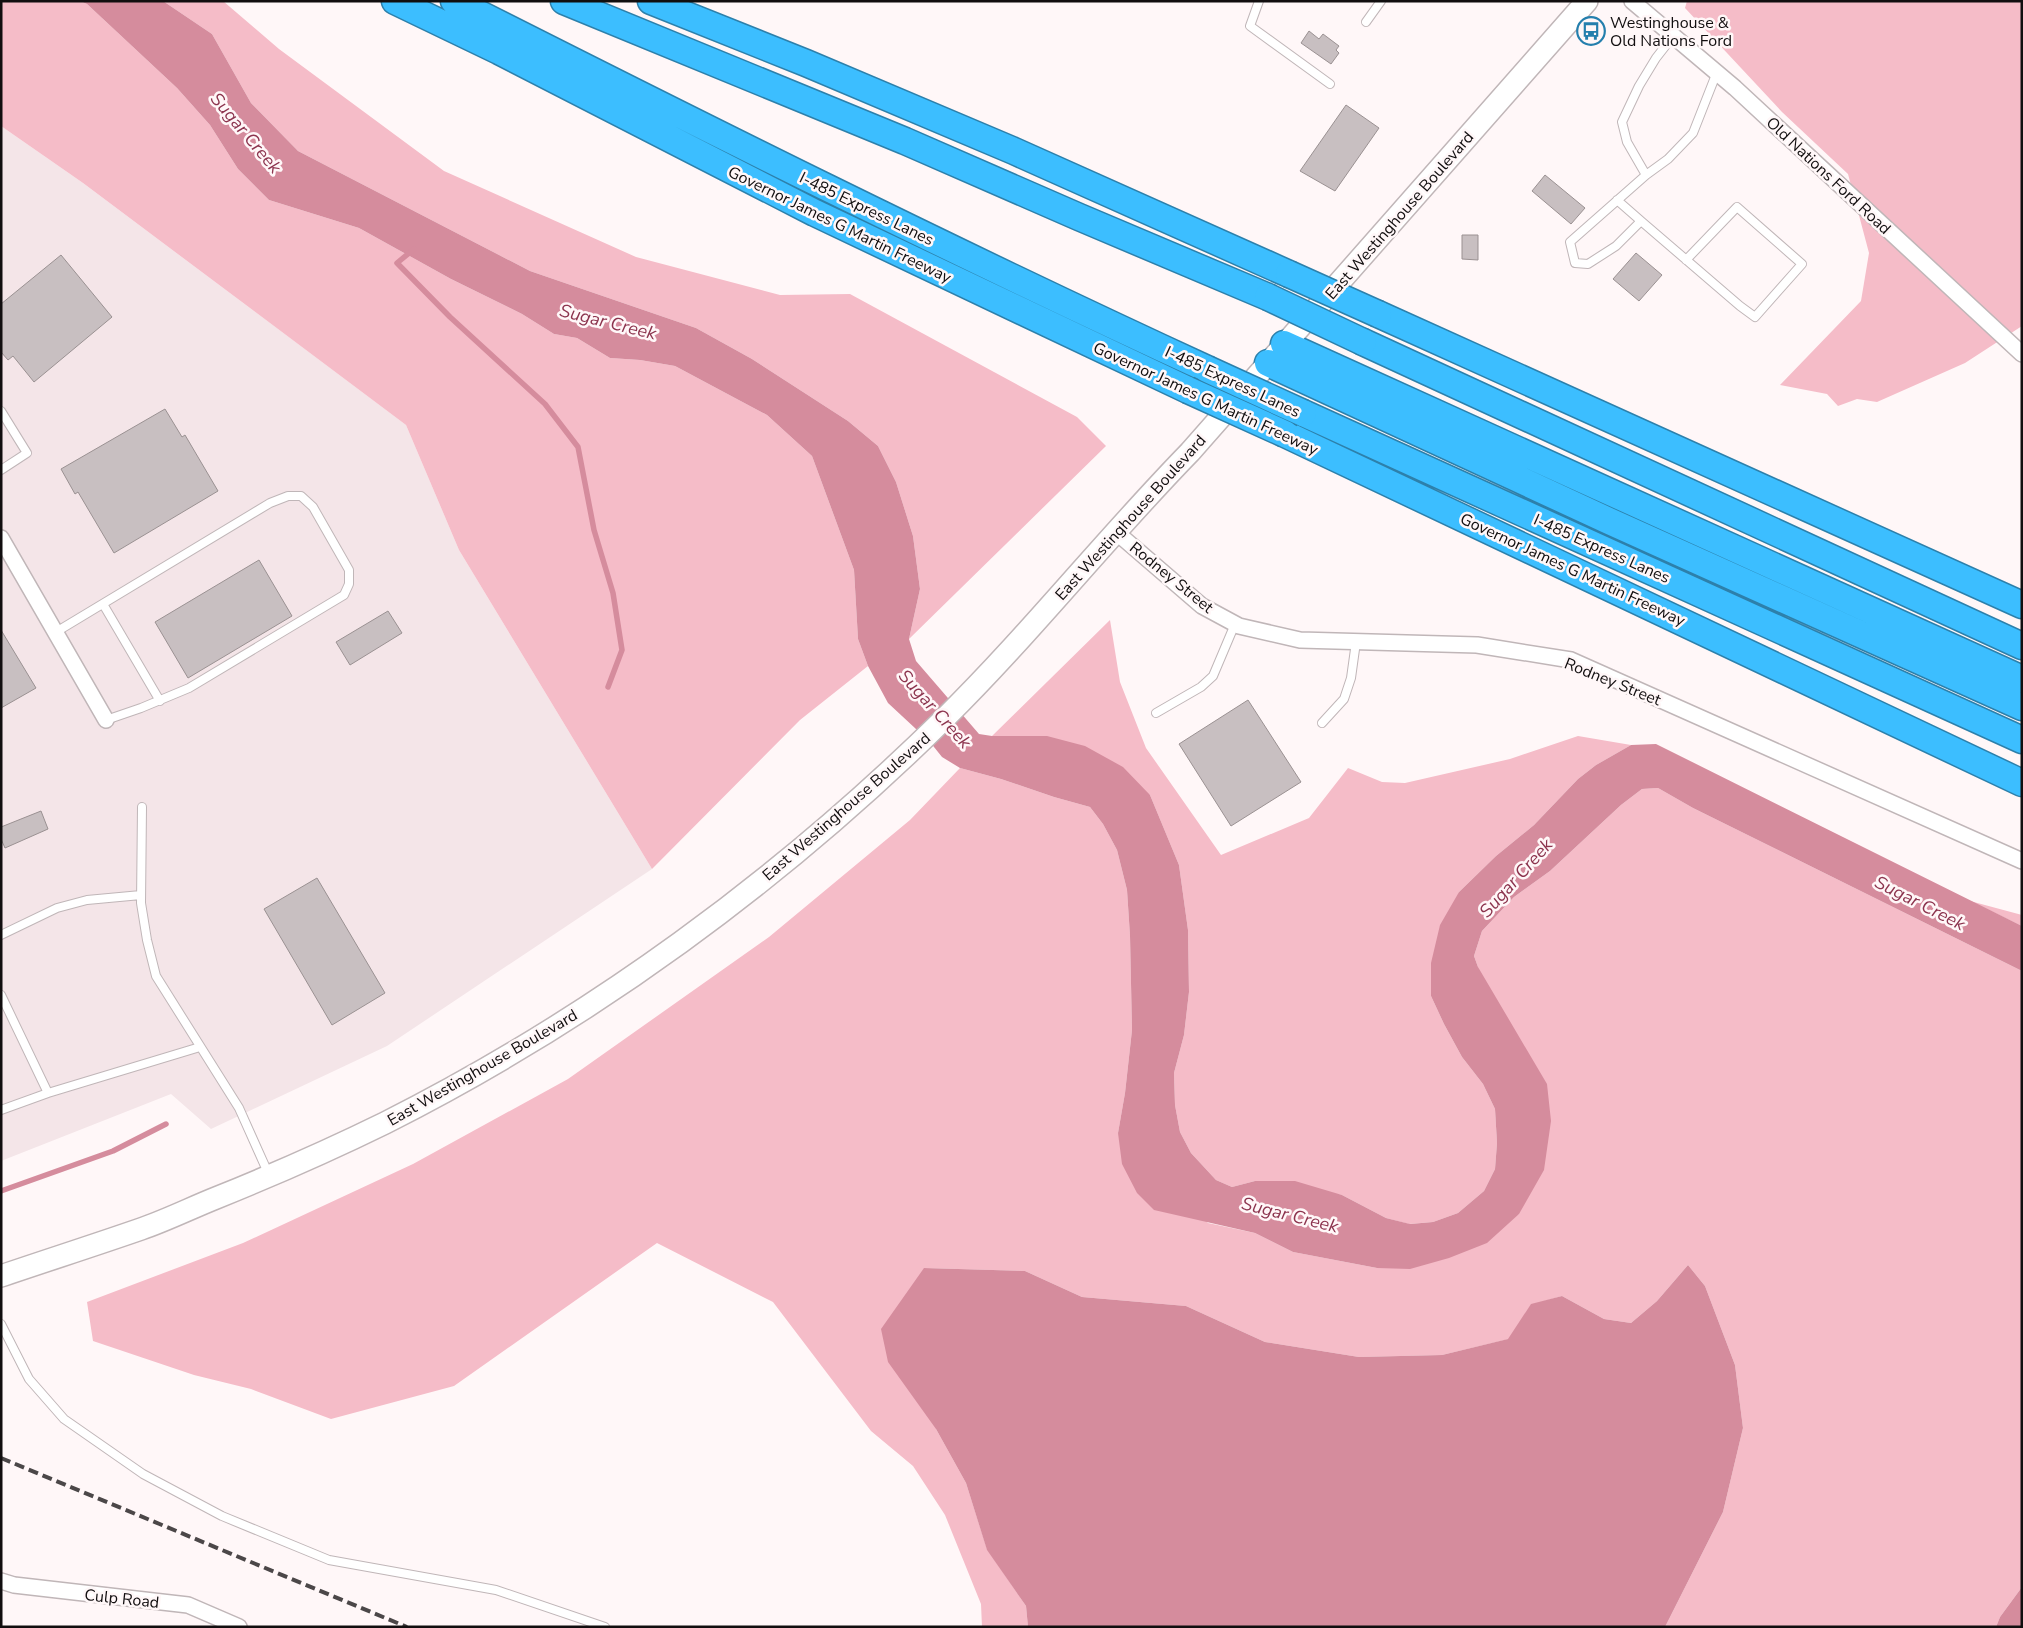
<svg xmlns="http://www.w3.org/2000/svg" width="2023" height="1628" viewBox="0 0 2023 1628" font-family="'Nunito Sans',sans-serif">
<rect width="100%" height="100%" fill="#fff7f8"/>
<!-- built -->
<path fill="#f4e5e8" d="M1 126 83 183 406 425 459 550 652 869 387 1046 211 1129 171 1094 1 1161Z"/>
<!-- green -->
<path fill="#f5bcc8" d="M1 1H80L87 4 177 88 210 125 238 169 269 200 359 228 451 279 522 314 554 334 577 338 610 358 640 360 675 366 767 415 812 456 854 570 858 639 868 666 800 720 652 869 459 550 406 425 83 183 1 126Z
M163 1H223L279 49 444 171 636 257 780 295 850 294 1077 417 1106 446 909 639 920 589 913 536 896 482 878 446 848 421 752 359 696 328 530 271 298 151 251 103 212 34Z
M1687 1H2022V326L1965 363 1877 402 1857 399 1838 406 1827 394 1780 385 1861 301 1869 253 1848 174 1782 112 1685 8Z
M1110 620 1120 682 1146 748 1221 855 1309 818 1348 768 1382 782 1405 783 1510 759 1578 736 1631 745 1596 765 1578 779 1534 825 1496 856 1459 892 1431 996 1444 1024 1462 1057 1483 1084 1495 1109 1497 1143 1495 1169 1484 1191 1458 1213 1433 1222 1409 1224 1386 1218 1342 1195 1255 1181 1232 1187 1216 1180 1191 1153 1180 1132 1175 1105 1174 1073 1184 1035 1189 992 1188 930 1179 865 1150 795 992 736Z
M960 768 1001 779 1054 797 1090 807 1103 824 1117 850 1127 890 1130 936 1132 1030 1125 1093 1118 1133 1208 1223 1255 1233 1293 1252 1377 1268 1519 1214 1478 967 1474 956 1482 931 1514 897 1550 871 1621 805 1642 789 1658 788 1693 808 2022 971V1587L2000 1617 1996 1627H1665L1723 1512 1743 1428 1735 1365 1705 1286 1688 1265 1657 1301 1631 1323 1604 1319 1562 1296 1531 1305 1509 1339 1442 1355 1359 1357 1265 1342 1186 1306 1082 1297 1025 1271 924 1268 936 1429 966 1483 987 1549 1026 1606 1028 1627H982L981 1604 945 1515 913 1466 871 1431 773 1302 657 1243 454 1386 331 1419 251 1389 194 1375 93 1341 87 1302 243 1243 413 1164 568 1079 769 937 910 820Z
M1970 901 2022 915V926Z"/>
<!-- water -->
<path fill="#d58c9d" d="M80 1H163L212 34 251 103 298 151 530 271 696 328 752 359 848 421 878 446 896 482 913 536 920 589 909 639 916 661 979 734 992 736H1047L1085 746 1123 767 1150 795 1179 865 1188 930 1189 992 1184 1035 1174 1073 1175 1105 1180 1132 1191 1153 1216 1180 1232 1187 1255 1181H1295L1342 1195 1386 1218 1410 1224 1433 1222 1458 1213 1484 1191 1495 1169 1497 1143 1495 1109 1483 1084 1462 1057 1444 1024 1431 996V963L1440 925 1459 892 1496 856 1534 825 1578 779 1596 765 1631 745 1656 744 2022 926V971L1693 808 1658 788 1642 789 1621 805 1550 871 1514 897 1482 931 1474 956 1478 967 1547 1084 1551 1121 1544 1170 1519 1214 1487 1243 1449 1258 1410 1269 1377 1268 1293 1252 1255 1233 1154 1210 1137 1193 1122 1164 1118 1133 1125 1093 1132 1030 1130 936 1127 890 1117 850 1103 824 1090 807 1054 797 1001 779 960 768 942 757 930 742 888 703 868 666 858 639 854 570 812 456 767 415 675 366 640 360 610 358 577 338 554 334 522 314 451 279 359 228 269 200 238 169 210 125 177 88 87 4Z
M1688 1265 1705 1286 1735 1365 1743 1428 1723 1512 1665 1627H1028L1026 1606 987 1550 966 1483 936 1429 888 1362 881 1329 924 1268 1025 1271 1082 1297 1186 1306 1265 1342 1359 1357 1442 1355 1508 1339 1531 1304 1562 1296 1604 1319 1631 1323 1657 1301Z
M2022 1587V1627H1996L2000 1617Z"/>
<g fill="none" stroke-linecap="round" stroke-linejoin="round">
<!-- stream -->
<path stroke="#d58c9d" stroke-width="5.5" d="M414 249 397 263 450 317 545 404 578 447 594 530 613 593 622 650 608 687
M1 1191 113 1151 166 1124"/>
</g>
<!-- building -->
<path fill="#c8bfc1" stroke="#9a9192" d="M1309 31 1319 39 1323 34 1339 46 1336 50 1339 53 1331 64 1301 43Z
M1346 105 1379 128 1335 191 1300 171Z
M1545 175 1585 208 1571 224 1532 191Z
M1462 235H1478V260L1462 259Z
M1636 253 1662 275 1639 301 1613 279Z
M61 255 112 317 34 382 13 356 8 360 1 352V304Z
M165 409 182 437 185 435 218 491 114 553 78 492 75 494 61 469Z
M259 560 292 616 188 678 155 622Z
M388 611 402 633 350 665 336 642Z
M1 630 36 688 1 708Z
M1248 700 1301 782 1231 826 1179 744Z
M41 811 48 829 5 848 1 839V827Z
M317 878 385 993 332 1025 264 909Z"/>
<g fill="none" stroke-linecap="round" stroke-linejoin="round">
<defs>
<path id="lane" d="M1259 1 1250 26 1330 84
M1366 22 1381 1
M1646 175 1627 142 1622 122 1639 86 1656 58 1674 35
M1617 200 1641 221
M1686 260 1737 207 1802 264 1755 317 1740 306 1641 221 1616 246 1588 264 1575 263 1570 242 1646 175 1668 159 1693 133 1717 72
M1 411 27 453 1 470
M103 604 160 701
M56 632 270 503 288 496H301L313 507 349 570V584L344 595 189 688 141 708 106 720
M1156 713 1201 687 1213 676 1235 624
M1322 723 1344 699 1351 678 1356 642
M142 807 141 903 147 940 156 976 239 1108 269 1175
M1 935 57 908 87 900 141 895
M1 995 48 1093
M1 1110 48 1093 200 1047
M1 1324 29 1379 64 1419 143 1474 222 1516 329 1560 496 1590 605 1627"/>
<path id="street" d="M1632 1 1735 88 2022 354
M1116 532 1202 606 1239 626 1300 640 1477 645 1571 660 2022 861
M1 538 106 720
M1 1581 14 1585 188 1605 239 1627"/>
<path id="secondary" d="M1 1276C48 1260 95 1245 141 1229 167 1220 191 1208 216 1198 273 1175 330 1150 385 1123 591 1019 781 880 945 718 1031 633 1106 538 1190 452L1587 1"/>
<path id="highway" d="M395 1 499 51 815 213 1188 390
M454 1C703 127 953 252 1207 369
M564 1 905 141 1079 217 1268 297
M651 1 806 63 1014 151 1289 274
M1378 314 2022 605
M1363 342 2022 646
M1284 344 2022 679
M1268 363 1609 521 2022 707
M1303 413 2022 740
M1285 434 2022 783"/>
</defs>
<!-- lane casing -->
<use href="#lane" stroke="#c0b6b8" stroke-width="10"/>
<!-- street casing -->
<use href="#street" stroke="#c0b6b8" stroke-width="18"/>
<!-- secondary casing -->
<use href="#secondary" stroke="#c0b6b8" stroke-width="24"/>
<!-- highway casing -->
<use href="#highway" stroke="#2d80ab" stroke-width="29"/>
<!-- lane -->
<use href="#lane" stroke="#fff" stroke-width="8"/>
<!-- street -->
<use href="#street" stroke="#fff" stroke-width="15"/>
<!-- secondary -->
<use href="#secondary" stroke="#fff" stroke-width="21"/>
<!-- highway -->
<use href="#highway" stroke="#3cbeff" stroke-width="26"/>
<!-- rail -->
<path stroke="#4b4748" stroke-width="4" stroke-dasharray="10 5" stroke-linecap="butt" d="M1 1458 407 1627"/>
<defs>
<path id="highway-bridge" d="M1289 274 1378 314
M1268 297 1363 342
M1207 369 1303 413
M1188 390 1285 434"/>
</defs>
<!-- highway-bridge casing -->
<use href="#highway-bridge" stroke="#2d80ab" stroke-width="29" stroke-linecap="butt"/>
<!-- highway-bridge -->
<use href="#highway-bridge" stroke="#3cbeff" stroke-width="26"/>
</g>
<!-- icons -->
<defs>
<symbol id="bus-ring" viewBox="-11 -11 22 22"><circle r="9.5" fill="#fff7f8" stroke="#247fad" stroke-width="1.5"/><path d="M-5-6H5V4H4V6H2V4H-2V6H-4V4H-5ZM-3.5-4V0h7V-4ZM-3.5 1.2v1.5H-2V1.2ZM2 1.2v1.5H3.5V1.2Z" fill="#247fad"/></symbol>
</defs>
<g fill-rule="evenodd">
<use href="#bus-ring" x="1575" y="15" width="32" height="32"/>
</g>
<g text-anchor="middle" stroke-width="5" stroke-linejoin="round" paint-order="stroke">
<!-- poi labels -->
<g font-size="16" fill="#110e0f" stroke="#fff7f8" text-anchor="start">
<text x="1610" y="28">Westinghouse &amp;<tspan x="1610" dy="18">Old Nations Ford</tspan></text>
</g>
<!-- street labels -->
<g font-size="16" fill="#110e0f" stroke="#fff7f8">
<text transform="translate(1829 175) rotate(43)" y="6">Old Nations Ford Road</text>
<text transform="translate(867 208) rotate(26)" y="6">I-485 Express Lanes</text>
<text transform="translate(1399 215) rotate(-49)" y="6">East Westinghouse Boulevard</text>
<text transform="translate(840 224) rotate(26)" y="6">Governor James G Martin Freeway</text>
<text transform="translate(1233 381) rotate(25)" y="6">I-485 Express Lanes</text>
<text transform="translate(1206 398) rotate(25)" y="6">Governor James G Martin Freeway</text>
<text transform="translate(1130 517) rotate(-48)" y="6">East Westinghouse Boulevard</text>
<text transform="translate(1602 548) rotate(24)" y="6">I-485 Express Lanes</text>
<text transform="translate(1573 569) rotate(25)" y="6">Governor James G Martin Freeway</text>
<text transform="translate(1172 577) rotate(39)" y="6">Rodney Street</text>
<text transform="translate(1613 681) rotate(22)" y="6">Rodney Street</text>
<text transform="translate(846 806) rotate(-41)" y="6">East Westinghouse Boulevard</text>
<text transform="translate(482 1067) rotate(-30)" y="6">East Westinghouse Boulevard</text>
<text transform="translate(122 1598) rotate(6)" y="6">Culp Road</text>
</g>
<!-- water labels -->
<g font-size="18" font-style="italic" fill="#8c344e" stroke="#fff7f8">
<text transform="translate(246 133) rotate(50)" y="6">Sugar Creek</text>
<text transform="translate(608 322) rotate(14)" y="6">Sugar Creek</text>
<text transform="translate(935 709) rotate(48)" y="6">Sugar Creek</text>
<text transform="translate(1516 878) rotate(-48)" y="6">Sugar Creek</text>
<text transform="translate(1920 903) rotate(27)" y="6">Sugar Creek</text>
<text transform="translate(1290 1215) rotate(14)" y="6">Sugar Creek</text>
</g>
</g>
<!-- border -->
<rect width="2023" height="1628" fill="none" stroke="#110e0f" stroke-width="5"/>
</svg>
